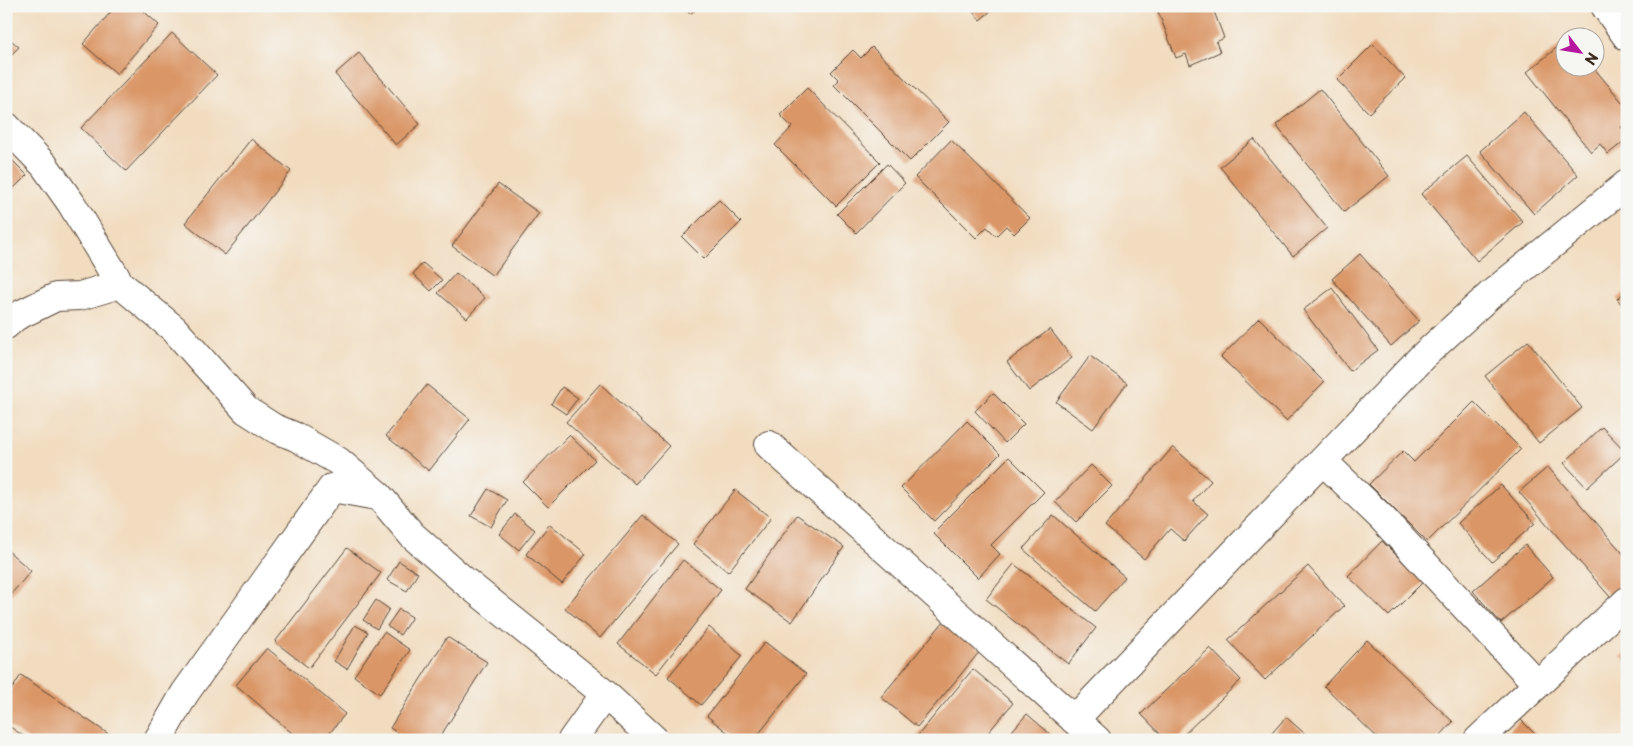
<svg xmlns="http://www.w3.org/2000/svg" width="1633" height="746" viewBox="0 0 1633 746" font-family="'Playpen Sans',sans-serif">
<rect width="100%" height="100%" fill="#f6f6f2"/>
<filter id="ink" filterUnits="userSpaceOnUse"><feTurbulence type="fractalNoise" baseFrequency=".02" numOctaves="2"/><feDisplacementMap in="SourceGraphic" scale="10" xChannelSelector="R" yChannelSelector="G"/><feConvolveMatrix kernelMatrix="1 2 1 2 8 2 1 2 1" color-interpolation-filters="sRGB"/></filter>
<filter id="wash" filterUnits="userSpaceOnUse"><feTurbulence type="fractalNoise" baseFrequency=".0096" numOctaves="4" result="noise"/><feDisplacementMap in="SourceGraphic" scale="20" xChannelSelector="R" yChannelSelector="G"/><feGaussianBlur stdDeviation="1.12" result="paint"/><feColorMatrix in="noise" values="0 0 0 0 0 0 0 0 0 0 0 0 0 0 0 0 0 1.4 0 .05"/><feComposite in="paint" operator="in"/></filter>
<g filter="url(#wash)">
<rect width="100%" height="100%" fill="#f1dcbf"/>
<g id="blocks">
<!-- building -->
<path fill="#da9666" d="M116 6H138L159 25 117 74 83 44Z
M683 6H699L690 14Z
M969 6H997L980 20Z
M1156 6H1212L1224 38 1216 42 1220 52 1190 65 1186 54 1176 58Z
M172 33 217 75 126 171 81 128Z
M6 36 19 47 6 60Z
M1566 40V68H1594L1627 108V122L1621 127 1627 135V139L1608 154 1600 144 1591 152 1527 72Z
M1373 44 1405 78 1369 113 1337 80Z
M872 47 949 122 910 161 834 85 839 80 831 72 853 50 861 58Z
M359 53 420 124 396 145 335 74Z
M807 88 880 162 836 206 775 145 792 127 780 115Z
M1320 89 1389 176 1344 212 1276 125Z
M1524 112 1578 175 1534 214 1480 151Z
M251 139 291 171 225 255 185 223Z
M1254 139 1327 228 1293 256 1220 167Z
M951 140 1030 218 1014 234 1006 226 996 236 987 227 976 238 915 177Z
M6 154 27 175 6 196Z
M1467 156 1523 222 1477 261 1421 194Z
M887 164 905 183 856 233 837 214Z
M498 184 539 213 493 276 452 246Z
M719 200 741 222 704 259 682 237Z
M1360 254 1419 321 1391 346 1332 279Z
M423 263 442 280 431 291 413 274Z
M456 273 485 298 467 318 438 293Z
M1332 288 1378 350 1350 371 1303 310Z
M1627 290V310L1617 299Z
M1259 318 1324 382 1286 421 1221 357Z
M1050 329 1072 358 1029 391 1007 362Z
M1528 341 1582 408 1539 443 1485 376Z
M1090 356 1127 383 1093 429 1056 402Z
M600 384 669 446 635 484 566 422Z
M427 385 470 419 429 471 386 436Z
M562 387 578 398 566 414 551 404Z
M993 393 1024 424 1005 443 975 411Z
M1474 402 1521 449 1427 542 1369 484 1403 451 1414 462Z
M967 421 1000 454 934 521 901 488Z
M1602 427 1626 452 1587 488 1564 463Z
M569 435 595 460 548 507 523 482Z
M1173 447 1211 481 1193 501 1208 514 1184 541 1170 529 1144 559 1105 526Z
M1009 457 1044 492 991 545 1000 554 978 578 933 533Z
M1091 465 1112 486 1076 522 1055 502Z
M1548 467 1627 558V585L1611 598 1519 492Z
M1501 485 1535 523 1492 562 1458 523Z
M488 489 507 500 491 527 471 516Z
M735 490 771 518 728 572 693 544Z
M515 514 535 530 519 550 499 534Z
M643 515 678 544 600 638 565 608Z
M797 515 844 547 792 622 745 589Z
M1053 515 1125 577 1095 611 1023 549Z
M550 524 586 554 562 584 526 554Z
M1382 541 1423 582 1389 616 1348 576Z
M1525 545 1553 577 1501 623 1473 591Z
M347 548 381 573 309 668 275 642Z
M6 549 31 571 6 600Z
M683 560 721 590 656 674 618 644Z
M399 561 418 573 407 591 387 580Z
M1014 564 1096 628 1068 664 986 599Z
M1308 566 1344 606 1265 680 1228 640Z
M376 600 389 609 377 629 363 620Z
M399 609 412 617 400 635 387 626Z
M945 620 981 650 917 727 881 697Z
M355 625 368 632 347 669 334 661Z
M709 627 742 656 701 705 668 677Z
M384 632 410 650 380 694 354 676Z
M447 637 487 662 438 740H409L390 728Z
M1367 640 1453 722 1436 740H1380L1324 686Z
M765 642 806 674 754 740H737L707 716Z
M267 648 345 714 324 740H300L236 685Z
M1210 648 1241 680 1178 740H1166L1141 714Z
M1627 651V662L1621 657Z
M973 669 1013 703 982 740H914Z
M21 675 113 737 111 740H29L6 724V698Z
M1027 714 1057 740H1004Z
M1286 717 1312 740H1266Z
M1520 719 1541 740H1507L1503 736Z"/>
</g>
</g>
<g filter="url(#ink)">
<use href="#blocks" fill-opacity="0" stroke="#564536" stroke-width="1"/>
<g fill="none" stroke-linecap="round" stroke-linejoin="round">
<defs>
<path id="minor" d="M1605 6 1627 37
M6 126 44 165 71 203 120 284 174 329 246 410 274 428 296 437 338 461 379 496 412 535 462 579 605 694 655 740
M6 325 15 317 56 297 80 296 120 284
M769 445 1097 740
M1324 462 1382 518 1537 684
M1074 720 1422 357 1490 295 1627 184
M158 740 185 693 332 488 377 496
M572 740 605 694
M1478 740 1627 601"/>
</defs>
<!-- minor casing -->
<use href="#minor" stroke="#564536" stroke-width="30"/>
<!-- minor -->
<use href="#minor" stroke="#fff" stroke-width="28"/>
</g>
</g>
<!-- margin -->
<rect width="1633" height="746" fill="none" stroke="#f6f6f2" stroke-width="25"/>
<!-- north arrow -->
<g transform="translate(1580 52) rotate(121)"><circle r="24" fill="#f6f6f2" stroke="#aba49d"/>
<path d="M0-4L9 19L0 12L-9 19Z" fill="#b5179e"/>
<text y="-8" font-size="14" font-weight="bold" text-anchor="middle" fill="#3b2a1e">N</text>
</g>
</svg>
